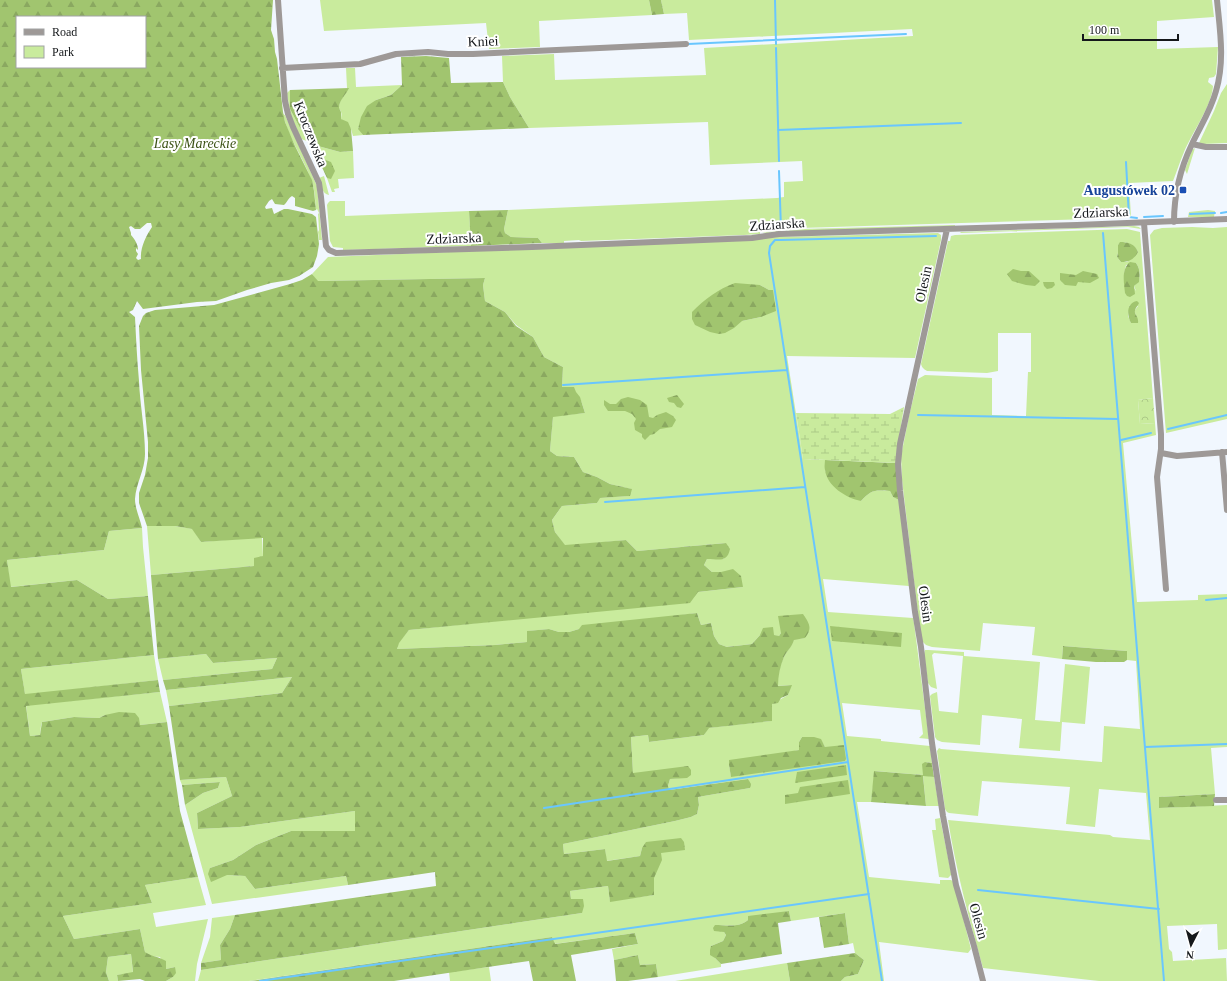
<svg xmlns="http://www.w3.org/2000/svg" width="1227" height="981" viewBox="0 0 1227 981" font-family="Georgia,serif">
<defs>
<pattern id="forest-firs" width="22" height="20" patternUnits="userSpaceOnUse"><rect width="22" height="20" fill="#a1c56f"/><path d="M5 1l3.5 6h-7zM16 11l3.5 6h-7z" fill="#8aa860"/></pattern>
<pattern id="wetland-marsh" width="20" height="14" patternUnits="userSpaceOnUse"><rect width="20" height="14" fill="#c9eb9d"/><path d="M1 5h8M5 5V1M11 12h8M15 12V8" fill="none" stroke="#acc987"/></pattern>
<pattern id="park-crowns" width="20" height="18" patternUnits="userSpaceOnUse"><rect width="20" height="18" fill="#c9eb9d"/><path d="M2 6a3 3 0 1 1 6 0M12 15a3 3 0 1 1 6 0" fill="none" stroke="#acc987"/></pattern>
</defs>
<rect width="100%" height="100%" fill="#f1f7fe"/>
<!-- green -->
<path fill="#c9eb9d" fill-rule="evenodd" d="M320 0H649L652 15 539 21 540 47 489 49 486 23 324 31Z
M661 0H1212L1214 17 1157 21V49L1218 47 1216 74 1214 77 1209 78 1208 82 1213 86C1212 105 1192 133 1184 152 1180 161 1177 171 1173 181L1129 183 1131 217 1123 218 800 228C787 231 774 230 760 232V234L744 235 581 241 579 240 564 241V243H542L538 238 511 237 505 233 504 229 508 210 777 198 784 197V182L803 181 802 161 710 165 708 122 529 128 510 97 503 82 502 56 554 54 555 80 706 75 704 48 913 36 912 29 689 40 687 13 664 14Z
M346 68H355L356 87 402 85 391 95 376 100 358 128 363 135 353 136 351 129 341 119C341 117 342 114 341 112 340 108 338 110 339 106 340 98 346 95 348 88H347Z
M1227 84V143L1203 144 1199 143 1214 111 1221 93Z
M290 90V109L300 128 309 135 318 146 340 152 353 151 354 178 338 179 339 188 334 189 335 192H332L327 178H331L323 159 319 161 310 142 301 139 290 113 287 93Z
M283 114 285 115 317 186 322 240H319L318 232 319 230 318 214 319 213 317 209 316 210C315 200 315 189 311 179 303 157 288 138 283 114Z
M1195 148 1187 174 1185 170 1192 150Z
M324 176 329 195C322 194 321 185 319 178Z
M330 201H345V216L469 211 471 246 343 250V248L333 247 330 241 327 205 328 203Z
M1208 210 1215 211 1214 217H1188L1189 212Z
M955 225V226L762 233C775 230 788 232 801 229Z
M1134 226 1139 227 1141 229 1128 227 961 233 960 232Z
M1192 227 1213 228 1227 227V419L1166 433 1150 235 1154 230 1162 228Z
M1127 229 1140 232 1153 398 1138 400 1140 424 1155 423 1156 435 1123 443 1137 602 1198 600V595L1227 594V747L1211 748 1215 794 1159 797 1160 808 1227 805V949L1218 950 1217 924 1167 926 1169 949 1172 952 1173 961 1226 958 1227 981H1099L983 968C969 919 956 870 948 820L1110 835 1113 837 1150 840 1146 793 1099 789 1095 827 1066 824 1070 787 982 781 978 816 949 813 947 812 945 809 937 751 939 748 941 749 1102 762 1104 726 1140 729 1136 661 1127 660V651L1063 646 1062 659 1032 655 1035 627 983 623 980 651 932 647 926 645 921 640 902 480 901 456 909 416 918 379 925 375 992 378V415L1026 416 1028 372H1031V333H998V371L987 373 927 371C924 369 922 368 921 364L948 241H950L951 236 955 235ZM1121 242C1127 242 1135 245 1138 252L1127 262H1121L1117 257 1118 253V245ZM1136 263C1140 268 1140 275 1139 281L1134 286 1136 291 1124 274 1126 265ZM1130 305 1138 306 1135 310V313L1136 315 1138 323H1131L1128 316Z
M938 233 941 235V240L915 358 787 356 803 459 825 460V471L861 501C872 489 875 490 890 491L893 497 899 500 909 586 823 579 828 612 913 618 914 623 929 739 919 738 923 734 920 710 842 703 847 736 881 739V741L930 746 932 763 925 762 923 775 934 777 939 806H926L923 775 875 771 871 802H857L869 877 940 884V880H951L954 882 971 949 968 953 879 942 884 981H841L845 977 858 974 864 960 855 953 853 943 849 944 845 913 791 921 789 911 748 920C739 928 726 925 715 925L724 932 726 935 723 941 711 946 715 958 721 964V967L658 977 656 964 640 965 638 955 614 960 612 949 638 944 635 933 554 944 552 937 249 981H198L201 970 582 913 571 899 570 891 608 886 610 901 654 895 642 848 640 856 606 861 605 849 564 854 563 844 675 821 691 817 697 814 699 805 698 797 750 788 748 779 668 790V786L670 779H679L633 774 631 737 648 735 649 742 704 735 708 728 771 721 772 704 788 695 791 685 777 686C778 676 779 666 784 657 787 650 791 648 794 639L805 638 781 633 779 636 760 635 752 644 727 647 719 644 714 636 711 623 701 625 697 613 579 629 569 632H559L549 629 528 631 527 642 495 645 397 649 398 643 409 630 534 617 698 592 743 587 721 572H712L704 565 707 559H724L726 543 637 551 626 540 565 546 555 532 552 520 562 506 597 503 599 498 629 496 631 489 610 484 597 477 583 472 574 457 557 456 550 451 553 416 585 413C580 395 579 394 562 387L563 367 544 357 533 337 516 325 505 312 485 301 483 285 485 278 317 281 312 274 328 257 449 252 778 237ZM760 285 769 290 761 317 742 321ZM802 737C811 737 821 737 825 747L731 776 729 765 799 750V742Z
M147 526H175L193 529 201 542 262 537 263 556 254 566 151 575Z
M142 528 143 547 148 596 108 599 77 580 10 587 7 560 104 550 109 531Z
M925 650H928L964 652V656L1040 662 1035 720 1060 722 1065 664 1090 667 1085 724 1062 722 1060 751 1019 748 1022 719 982 715 980 745 942 742 937 740 935 737 930 696 932 694 937 692 939 711 958 713 963 656 934 653 932 655 937 689 931 687 928 683 924 654Z
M206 654 213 663 277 658 272 669 163 680 158 659Z
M154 655 158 680 25 695 21 669Z
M292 677 282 693 169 706 166 690Z
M160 692 167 722 140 725 105 715 99 718 74 717 42 722 41 726 40 735 30 736 26 705Z
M226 777 232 796 197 813 198 829 240 827 355 811 356 831H291L256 845 233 860 210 868 227 875 245 876 255 889 346 876 348 885 212 904 185 805 203 793 218 788 220 782 182 785 180 780Z
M940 818 951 872V875L948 878 939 877 932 830H936L935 819Z
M198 877 206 905 153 913 156 927 208 919 197 964 195 981H166L173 977 175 967 166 969 160 957 150 956 145 952 140 929 74 939 63 916 152 903 145 885Z
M235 915 230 929 220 945 221 960 201 963 210 937 212 918Z
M131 954 133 973 117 975 118 981H109L106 972 108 957Z
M787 963 790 981H675Z
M489 967 491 981H450L449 972Z"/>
<!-- forest -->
<path fill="url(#forest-firs)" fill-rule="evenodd" d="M0 0H273L271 30 274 39 275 52 277 59 283 112 285 122 295 146 312 180 314 191 316 210 313 211 295 206V198L292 196C288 198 287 203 284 205L275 204 272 199 269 201 265 207 266 209 272 208 274 214 284 209H288L312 214 316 217 319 244 317 256 313 267 299 276 289 280 271 283 247 290 216 301 197 302 143 309 137 301 133 310 129 312 135 317C136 338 137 359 139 381 140 405 145 429 145 454 145 470 136 483 135 499 135 509 140 518 142 528L109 531 104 550 7 560 11 587 77 580 108 599 148 596 154 655 21 669 25 694 158 680 160 692 26 706 30 736 40 735 42 722 74 717 99 718 105 715 119 712 135 713 139 718 140 725 167 722 180 811 198 877 145 885 152 903 63 916 74 939 140 929 145 952C152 957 158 956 166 961V969L175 967 176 973 173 977 166 981H145L140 979 118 981 117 975 133 972 131 954 108 957 106 972 109 981H0ZM17 17H145V67H17ZM147 223H151L152 227C146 236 140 248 141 259L138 260 136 258 138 254 136 251V248L138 250C138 244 135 240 131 235V233L129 227 131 226 135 229H140Z
M649 0H661L664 14 652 15Z
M426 56 449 58 451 83 503 82 510 97 529 128 363 135 358 129 361 117 367 106 376 100 391 95 402 85 401 57Z
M349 88C346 95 339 100 339 108L341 112V119L348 122 351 129 353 151 340 152 318 146 309 135 300 128 290 109V90Z
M323 159 331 162 335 171 331 179 327 178 319 161Z
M508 210 504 229 505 233 511 237 538 238 542 243 471 246 469 211Z
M1120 242C1128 242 1135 244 1138 252 1134 259 1130 262 1121 262L1117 257 1118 253V245Z
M1130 262 1136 263C1140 268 1140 275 1139 282L1134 286 1135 294 1130 297 1127 296 1125 293C1124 283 1121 269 1130 262Z
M1013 269 1021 271H1029L1040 281 1035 286 1026 285 1012 281 1007 274Z
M1083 271 1097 274 1099 278 1090 283 1078 282 1076 286 1065 285 1060 280V273L1076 275Z
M312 274 318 281 485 278 483 285 485 301 505 312 516 326 533 337 544 357 563 367 562 387H574L576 392 580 397 585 413 553 417 550 451 557 456 574 457 583 472 597 477 610 484 632 489 630 496 600 498 597 503 562 506 552 520 555 532 565 545 626 540 637 551 726 543 730 549C727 563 719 559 707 559L704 565 712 572H721L733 569 741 576 743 587 698 592 690 603 409 630 399 643 397 649 495 645 527 642V631L549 629 559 632H569L579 629 582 625 697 613 701 625 711 623 714 636 719 644 727 647 752 644 760 635 763 628 773 627 774 635 779 636 781 633 778 616 803 614C809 623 813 628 805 638L794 640C791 649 787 650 784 657 780 666 778 676 778 686L792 685 788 695 781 698 778 703 772 704V721L709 728 704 735 649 742 648 735 631 737 633 773 688 766 691 770V775L687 778 670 779 668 786 669 790 748 779 751 784 750 788 698 797 699 805 697 814 691 817 675 821 563 844 564 854 605 849 607 861 640 856 642 848 646 842 681 838 684 842 685 850 661 853 662 860 654 878V895L610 902 608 886 570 891 571 899H583L584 906 582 913 201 970V963L221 960 220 945 230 929 235 915 436 886 435 872 348 885 346 876 255 889 245 876 227 875 211 882 208 874 210 868 233 860 256 845 291 831H355V811L240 827 198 829 197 813 232 796 226 777 180 780 169 706 282 693 292 677 166 690 163 680 272 669 277 658 213 663 206 654 158 659 151 575 254 566V558L263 556V538L201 542 192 529 175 526H147L139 503V493L145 475 148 458V442L141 370 139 326 143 316 146 313 155 310 214 305 290 284 302 280Z
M1043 282H1054L1055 285 1052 288 1047 289 1044 286Z
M735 283 760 285 769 290H773L776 311 761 317 742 321 734 328 725 333 719 334 710 332 695 325 692 319V312C705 299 718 289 735 283Z
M1137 301 1139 303C1138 306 1135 308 1135 311 1134 314 1139 317 1138 323H1131C1127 316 1126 303 1137 301Z
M677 395 684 404 681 408 677 407 674 403 669 402 667 398Z
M628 397 640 400 647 405 649 417 653 418 657 415 666 412 673 416 676 420 672 427 660 429 654 434 650 435 645 440 642 437V434L635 430 634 423 636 419 632 414 625 411H608L604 405V400L610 404H616L621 399Z
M825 460 896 463 899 500 893 497 890 491C875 490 872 489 861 501 846 498 827 486 825 470 824 466 825 463 825 460Z
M830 626 902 633 901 647 832 641Z
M1063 646 1127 651V660L1124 662H1096L1062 659Z
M802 737H814L821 739 825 747 844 745 846 759 845 761 731 777 729 765V760L799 750V742Z
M925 762 932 763 934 777 923 776 926 806 871 802 874 771 923 775 922 764Z
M846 765 847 775 795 783 797 772Z
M848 780 850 794 785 804V795L798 793 800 787Z
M220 782 218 788 203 793 185 805 182 785Z
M1215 794 1214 806 1159 808V797Z
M789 911 791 921 778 923 782 954 721 964 715 958 710 955V950L711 946 723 941 726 935 724 932 714 931 713 928 715 925C726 925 739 928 748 920V916Z
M845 913 849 944 824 948 819 917Z
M635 933 638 944 571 955 576 981H533L529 961 394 981H250L552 937 555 944Z
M855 953 864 960 858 974 845 977 841 981H790L787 963Z
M638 955 640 965 656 964 658 977 628 981H616L614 960Z"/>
<!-- wetland -->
<path fill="url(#wetland-marsh)" d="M904 407 897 451 896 463 803 459 796 413 890 414Z"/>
<!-- park -->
<path fill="url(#park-crowns)" d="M1153 398 1155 423 1140 424 1138 400Z"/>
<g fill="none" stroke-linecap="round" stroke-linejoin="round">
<!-- stream -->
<path stroke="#69c6fe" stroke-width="2" d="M775 0 776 44
M688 44 906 34
M776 48 779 161
M778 130 961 123
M1126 162 1129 217 1137 218
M779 171 781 229
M1221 213 1227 212
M1190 214 1215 213
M1144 217 1163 216
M1103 233 1164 981
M563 385 787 370
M918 415 1118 419
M1168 429 1227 415
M1121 440 1151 433
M605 502 805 487
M1206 600 1227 598
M1145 747 1227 744
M544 808 848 762
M978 890 1159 909
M260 981 869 894
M882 981 769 253 770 246 775 240H781L936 236"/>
<!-- minor -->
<path stroke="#9e9997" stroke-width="6" d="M278 0 285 101 288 114 293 127 319 183 321 197 326 246 329 250 336 253 532 247 752 238 779 234 1077 225 1227 219
M282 68 360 64 396 54 428 52 448 54H473L686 44
M1192 144 1206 147H1227
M1174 222C1174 195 1180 169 1192 144 1200 127 1211 110 1216 91 1225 61 1220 31 1217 0
M1144 223 1161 434V449L1157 477 1166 589
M947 229 900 444 898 464 900 491 915 612 921 647 932 743 943 816 956 885 974 946 983 981
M1222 452 1227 510
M1161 453 1177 456 1227 452
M1216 800H1227"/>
</g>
<!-- markers -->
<rect fill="#1a4fb4" stroke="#fff" stroke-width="1.5" x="1179" y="186" width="8" height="8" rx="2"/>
<g text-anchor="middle" stroke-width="4" stroke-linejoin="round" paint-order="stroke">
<!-- street labels -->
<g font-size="14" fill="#15181b" stroke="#fff">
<text transform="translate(483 41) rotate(-2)" y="5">Kniei</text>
<text transform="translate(311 134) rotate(68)" y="5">Kroczewska</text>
<text transform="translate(1101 212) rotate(-2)" y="5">Zdziarska</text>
<text transform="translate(777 224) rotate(-4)" y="5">Zdziarska</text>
<text transform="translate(454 238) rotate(-2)" y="5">Zdziarska</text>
<text transform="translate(923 284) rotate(-78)" y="5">Olesin</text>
<text transform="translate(926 604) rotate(82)" y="5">Olesin</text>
<text transform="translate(979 921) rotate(74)" y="5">Olesin</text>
</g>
<!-- park labels -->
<g font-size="14" font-style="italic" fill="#3c5216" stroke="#fff">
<text x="195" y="148">Lasy Mareckie</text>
</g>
<!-- transit labels -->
<g font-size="14" font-weight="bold" fill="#164399" stroke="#fff" text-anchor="end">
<text x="1175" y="195">Augustówek 02</text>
</g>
</g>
<!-- legend -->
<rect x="16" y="16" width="130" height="52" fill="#ffffff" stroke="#a1a3a4"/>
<rect x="24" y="29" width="20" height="6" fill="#9e9997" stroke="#a1a3a4"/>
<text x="52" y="36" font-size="12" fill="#15181b">Road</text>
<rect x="24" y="46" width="20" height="12" fill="#c9eb9d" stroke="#a1a3a4"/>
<text x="52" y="56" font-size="12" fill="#15181b">Park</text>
<!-- north arrow -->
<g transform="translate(1191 945) rotate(186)" stroke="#ffffff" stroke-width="3" paint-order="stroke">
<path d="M0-3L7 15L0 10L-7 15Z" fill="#15181b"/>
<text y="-6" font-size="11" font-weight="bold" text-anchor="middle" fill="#15181b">N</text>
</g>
<!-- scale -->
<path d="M1083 34v6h95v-6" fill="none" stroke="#15181b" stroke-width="2"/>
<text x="1089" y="34" font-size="12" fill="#15181b" stroke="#ffffff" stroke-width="3" paint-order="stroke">100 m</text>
</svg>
